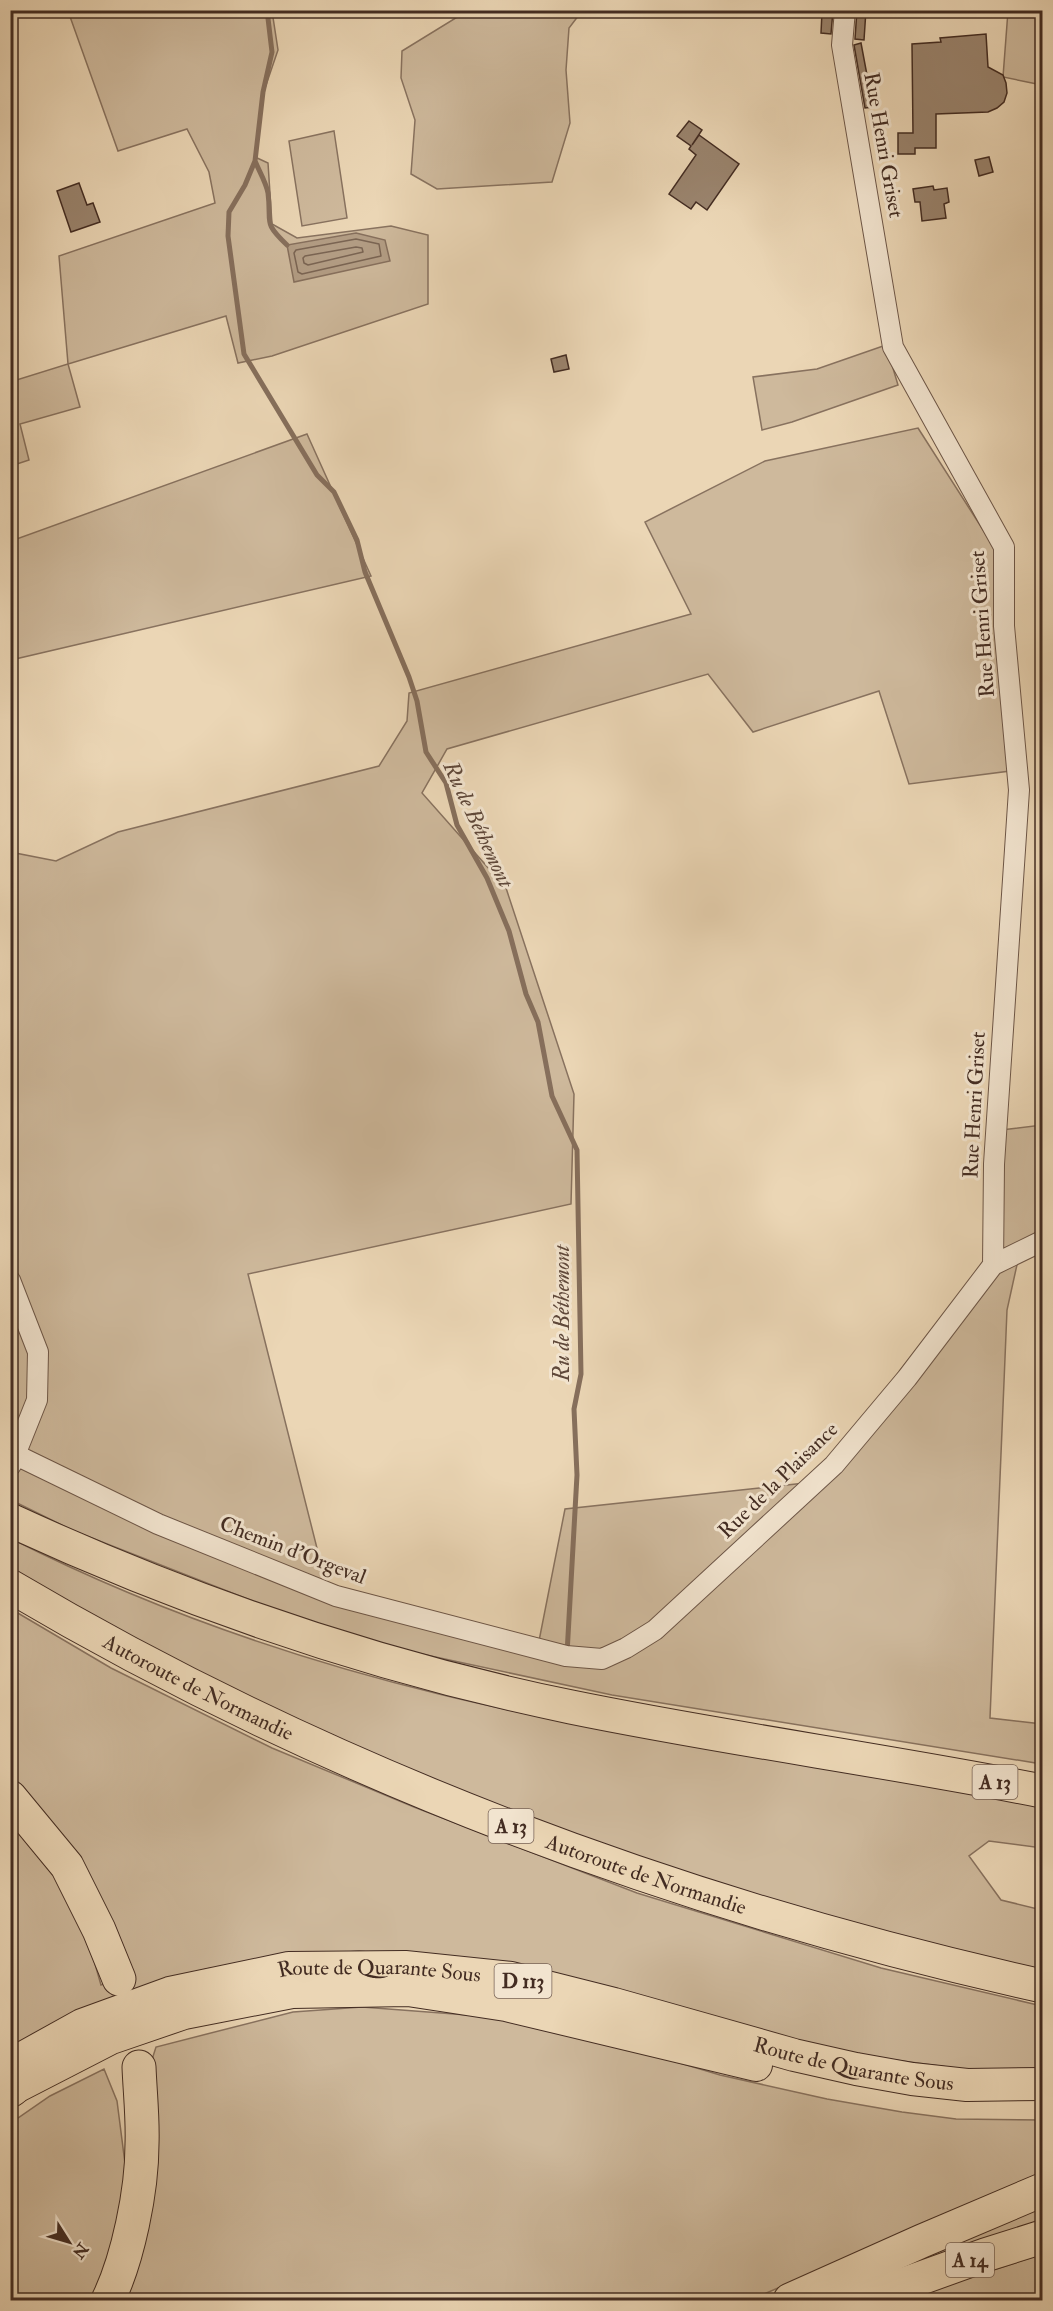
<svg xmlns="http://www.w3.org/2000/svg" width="1053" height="2311" viewBox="0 0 1053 2311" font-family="'IM FELL Double Pica',serif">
<rect width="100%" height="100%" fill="#ebd6b5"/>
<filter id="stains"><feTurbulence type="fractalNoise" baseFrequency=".00333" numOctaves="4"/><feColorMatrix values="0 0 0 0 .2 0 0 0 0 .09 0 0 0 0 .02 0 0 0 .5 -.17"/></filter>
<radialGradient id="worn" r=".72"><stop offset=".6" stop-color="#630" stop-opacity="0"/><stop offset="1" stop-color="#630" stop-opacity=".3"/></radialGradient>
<!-- green -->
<path fill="#ceb99c" stroke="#88725f" stroke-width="1.5" d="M68 11H272L278 50 264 91 255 157 268 163 272 224 297 238 391 226 428 235V304L272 356 238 363 226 316 68 364 80 407 20 424 29 460 11 466 10 382 68 364 59 256 215 203 209 172 187 129 118 151Z
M467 11H582L569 28 566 70 570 123 552 182 437 189 411 174 415 120 401 78 402 51Z
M1008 11H1042V85L1003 77Z
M334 131 347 218 302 226 289 141Z
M886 345 898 385 792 422 762 430 753 377 817 369Z
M918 428 1008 569 1010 771 909 784 879 691 753 732 708 674 447 749 422 793 506 888 574 1094 571 1204 248 1274 326 1584 538 1646 565 1509 814 1482 987 1258 993 1131 1042 1125V1237L1022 1242 1007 1310 990 1718 1042 1724V1764L612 1695 375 1644 258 1603 74 1531 11 1500 10 852 56 861 118 832 379 766 407 721 409 693 691 614 645 522 765 461Z
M307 434 371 576 11 660V541Z
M10 1538C146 1607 292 1658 439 1694 528 1716 618 1731 709 1747 820 1766 931 1785 1042 1804V1848L989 1841 969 1856 1001 1900 1042 1910V1974L884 1935 537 1828 273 1711 11 1573Z
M11 1609 111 1668 272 1748 414 1807 637 1893 881 1968 1042 2006V2069L970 2070 865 2056 774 2035 533 1971 359 1951 290 1957 206 1969 106 2001 11 2051 10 1818 60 1877 87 1936 101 1985 124 1976 11 1783Z
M362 2007 507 2018 590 2036 720 2075 827 2099 902 2112 956 2119 1042 2120V2175L750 2300H120L149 2069 156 2047 293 2012Z
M104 2069 117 2101 127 2179 113 2261 95 2300H11V2123L50 2096Z
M1042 2203V2227L924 2263 923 2252Z
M1042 2254V2300H901L905 2299Z"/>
<!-- water -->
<path fill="#b29c83" stroke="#866f5c" stroke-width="1.5" d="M356 233 385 240 390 261 294 282 287 245Z"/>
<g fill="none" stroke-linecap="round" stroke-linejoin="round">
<!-- shore -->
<path stroke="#7a6452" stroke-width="1.5" d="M356 239 379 244 381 256 302 274 298 272 294 253 296 250Z
M356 247 362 248 363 252 308 265 304 263 303 258 305 256Z"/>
<!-- stream -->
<path stroke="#866f5c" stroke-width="5" d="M267 10 272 52 263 92 255 161 245 185 229 212 228 236 244 354 317 475 334 492 357 540 365 572 409 677 417 701 426 752 446 783 457 825 487 878 509 931 526 994 538 1022 552 1096 577 1150 581 1374 574 1409 577 1475 567 1654
M255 161C259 171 266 182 268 193 272 224 262 221 287 245"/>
</g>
<!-- building -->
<path fill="#9a846e" stroke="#432c22" stroke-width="1.5" d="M830 10H833L831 34 821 33 822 12Z
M857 10H866L864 40 855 39Z
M986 34 988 67 1003 75 1006 83 1007 93 1004 102 997 108 988 112 936 114V148H915V154H898V133H913L912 44 941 42 940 38Z
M861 43 873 107 865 108 854 45Z
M689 121 702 130 692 145 699 135 739 164 707 210 696 202 691 209 669 194 696 155 689 149 691 146 677 136Z
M989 157 993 172 979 176 975 160Z
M79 183 87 205 93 203 100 222 71 232 57 191Z
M933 186 934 190 947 188 949 202 944 204 946 218 922 221 920 202H915L913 189Z
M566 355 569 369 554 372 551 359Z"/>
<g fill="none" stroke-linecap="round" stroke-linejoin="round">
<defs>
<path id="minor" d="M845 10 842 45 893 347 1004 547V626L1019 790 994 1164 993 1265
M10 1280 38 1352 37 1400 11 1465
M16 1455 158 1524 336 1596 566 1656 602 1659 626 1648 655 1630 834 1465 907 1378 993 1265 1042 1241"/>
<g id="primary">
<path id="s1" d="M10 2065 82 2025 170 1993 289 1968 405 1967 511 1978 614 2004 794 2055 856 2069 912 2079 967 2085 1042 2084"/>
<path d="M10 2090 111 2038 184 2013 292 1992 408 1990 506 2005 756 2065"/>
</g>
<g id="motorway">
<path d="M10 1520C190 1603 377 1667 571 1707 727 1739 886 1760 1042 1791"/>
<path id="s2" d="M10 1586C329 1775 682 1906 1042 1986"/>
<path d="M10 1797 67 1866 99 1930 119 1979"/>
<path d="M10 2091 13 2089"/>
<path d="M108 2300C128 2259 142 2191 142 2144 143 2119 140 2092 139 2067"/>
<path d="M790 2300 922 2241 1042 2190"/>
<path d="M860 2300 985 2255 1042 2237"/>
</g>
</defs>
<!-- minor casing -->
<use href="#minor" stroke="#6d5647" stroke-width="22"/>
<!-- primary casing -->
<use href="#primary" stroke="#432c22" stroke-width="34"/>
<!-- motorway casing -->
<use href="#motorway" stroke="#432c22" stroke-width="35"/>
<!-- minor -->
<use href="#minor" stroke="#f2e4cf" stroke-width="20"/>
<!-- primary -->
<use href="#primary" stroke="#ebd6b5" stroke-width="32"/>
<!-- motorway -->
<use href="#motorway" stroke="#ebd6b5" stroke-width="33"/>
</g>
<g text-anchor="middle" stroke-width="6" stroke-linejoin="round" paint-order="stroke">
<!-- shield labels -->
<g fill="#f2e4cf" stroke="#786356" stroke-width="1.5">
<rect x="972.5" y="1765" width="45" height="34" rx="4.5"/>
<rect x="488.5" y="1809" width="45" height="34" rx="4.5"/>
<rect x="494.5" y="1964" width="57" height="34" rx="4.5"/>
<rect x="946" y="2243" width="48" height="34" rx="4.5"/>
</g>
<g font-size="20" font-weight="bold" fill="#432c22">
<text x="995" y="1789">A 13</text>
<text x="511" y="1833">A 13</text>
<text x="523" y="1988">D 113</text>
<text x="970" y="2267">A 14</text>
</g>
<!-- street labels -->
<g font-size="21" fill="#432c22" stroke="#f2e4cf">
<text transform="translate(884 145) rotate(80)" y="7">Rue Henri Griset</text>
<text transform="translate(982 624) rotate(-94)" y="7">Rue Henri Griset</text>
<text transform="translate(974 1105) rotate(-87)" y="7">Rue Henri Griset</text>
<text transform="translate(778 1480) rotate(-44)" y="7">Rue de la Plaisance</text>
<text transform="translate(293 1550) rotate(21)" y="7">Chemin d'Orgeval</text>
<text dy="7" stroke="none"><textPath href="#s2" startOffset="214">Autoroute de Normandie</textPath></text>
<text dy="7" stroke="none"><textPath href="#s2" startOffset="700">Autoroute de Normandie</textPath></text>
<text dy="7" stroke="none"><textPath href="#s1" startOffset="388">Route de Quarante Sous</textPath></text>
<text dy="7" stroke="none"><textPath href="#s1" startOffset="874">Route de Quarante Sous</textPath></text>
</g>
<!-- water labels -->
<g font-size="22" font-style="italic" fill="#5f483a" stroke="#f2e4cf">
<text transform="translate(479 824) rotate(65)" y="8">Ru de Béthemont</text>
<text transform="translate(561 1313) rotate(-90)" y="8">Ru de Béthemont</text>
</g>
</g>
<!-- margin -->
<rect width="1053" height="2311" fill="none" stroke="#ebd6b5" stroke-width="36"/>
<rect x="12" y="12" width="1029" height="2287" fill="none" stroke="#432c22" stroke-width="3"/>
<rect x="18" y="18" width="1017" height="2275" fill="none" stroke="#432c22" stroke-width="1.5"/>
<!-- north arrow -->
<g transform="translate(69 2242) rotate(127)" stroke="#f2e4cf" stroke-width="4.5" paint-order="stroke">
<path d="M0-4.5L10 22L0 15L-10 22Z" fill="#432c22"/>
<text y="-9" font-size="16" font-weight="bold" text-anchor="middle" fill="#432c22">N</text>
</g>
<rect width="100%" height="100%" filter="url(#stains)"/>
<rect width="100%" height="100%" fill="url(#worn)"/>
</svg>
